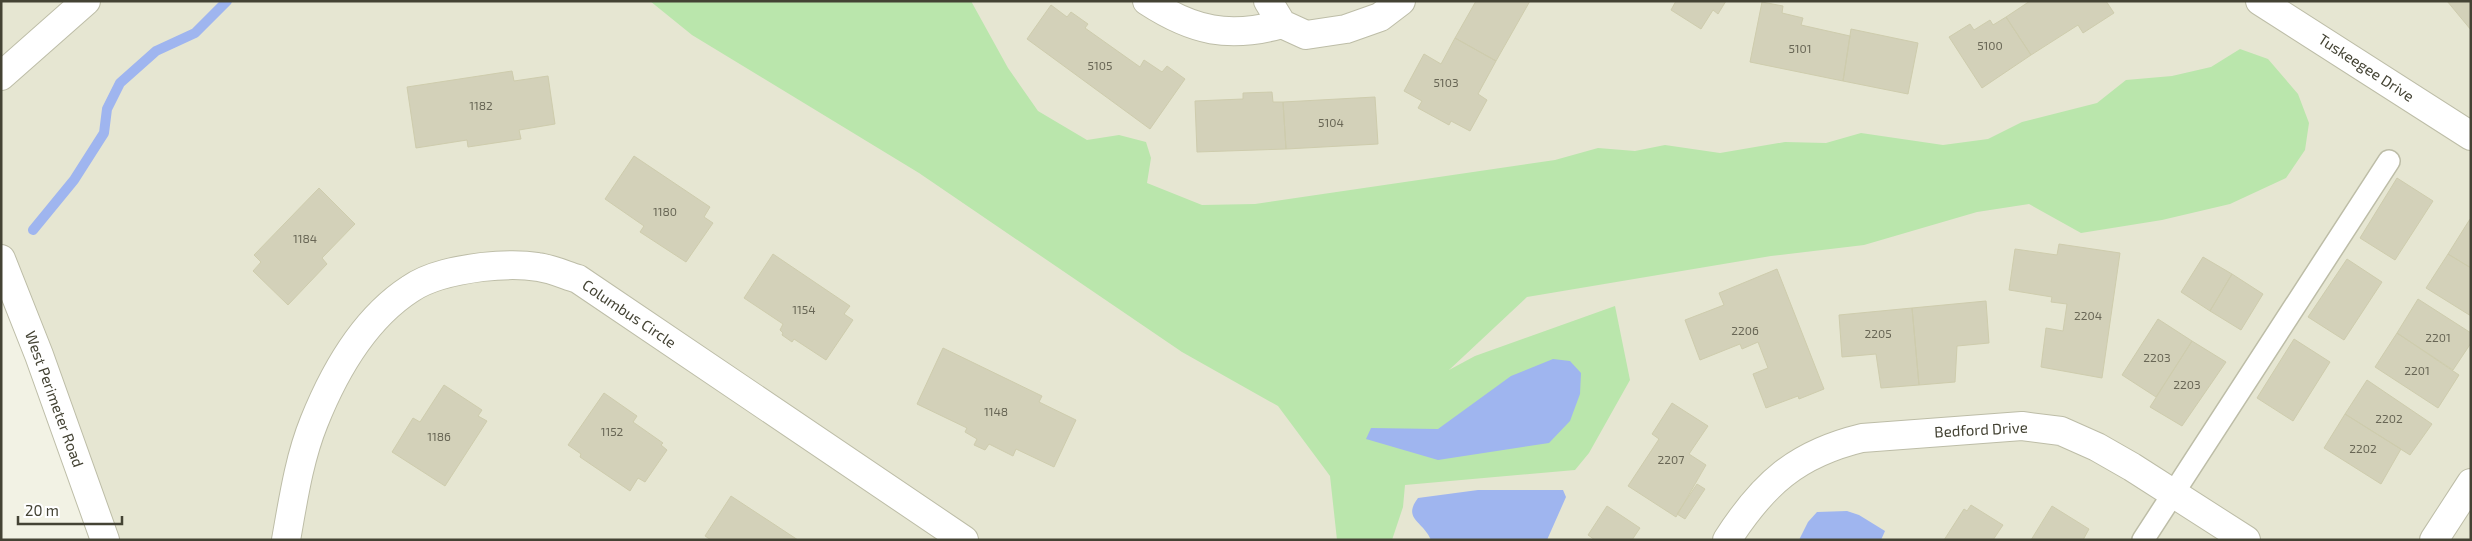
<svg xmlns="http://www.w3.org/2000/svg" width="2472" height="541" viewBox="0 0 2472 541" font-family="'Exo 2',sans-serif">
<rect width="100%" height="100%" fill="#f2f2e4"/>
<!-- residential -->
<path fill="#e6e6d2" d="M1 1H2471V540H105L1 259Z"/>
<!-- green -->
<path fill="#bae6ac" d="M650 1H971L1008 68 1038 111 1087 140 1119 135 1146 142 1151 158 1147 183 1202 205 1255 204 1555 160 1598 148 1635 151 1665 145 1720 153 1785 142 1826 143 1861 133 1943 145 1988 139 2022 122 2097 103 2126 80 2172 76 2211 67 2240 49 2268 59 2298 94 2309 123 2305 150 2286 178 2230 204 2162 220 2081 233 2029 204 1977 212 1864 245 1771 256 1527 297 1449 370 1475 356 1615 306 1630 380 1589 453 1575 470 1405 485 1403 507 1392 540H1337L1330 476 1278 406 1182 352 919 173 692 35Z"/>
<!-- water -->
<path fill="#9fb5ef" d="M1553 359 1570 361 1581 373 1580 394 1570 421 1549 443 1438 460 1366 439 1371 428 1438 429 1511 376Z
M1478 490H1563L1566 497 1547 540H1431C1423 521 1402 519 1418 498Z
M1847 511 1859 515 1885 531 1881 540H1799L1808 522 1817 512Z"/>
<g fill="none" stroke-linecap="round" stroke-linejoin="round">
<!-- stream -->
<path stroke="#9fb5ef" stroke-width="10" d="M33 230 74 180 104 133 107 109 120 83 156 51 195 33 227 1"/>
</g>
<!-- building -->
<path fill="#d3d1b9" stroke="#ceccad" d="M1476 1H1530L1496 61 1455 38Z
M1676 1H1726L1718 14 1713 10 1701 29 1671 10Z
M2030 1H2106L2114 13 2083 33 2078 25 2031 55 2006 17Z
M2447 1H2471V30Z
M1762 2 1783 6 1782 13 1803 18 1801 25 1850 36 1843 81 1750 62Z
M1051 5 1067 17 1071 12 1088 24 1085 28 1140 67 1144 60 1162 72 1167 66 1185 79 1150 129 1027 39Z
M2006 17 2031 55 1982 88 1949 37 1970 24 1974 30 1990 20 1993 25Z
M1851 29 1918 43 1908 94 1843 81Z
M1455 38 1496 61 1478 94 1487 100 1470 131 1451 121 1449 125 1418 108 1422 101 1404 91 1424 54 1441 64Z
M512 71 514 81 548 76 555 124 519 130 521 139 468 147 467 140 416 148 407 87Z
M1272 92 1273 102H1283L1286 149 1197 152 1195 101 1243 99V93Z
M1375 97 1378 144 1286 149 1283 102Z
M634 156 710 207 704 217 713 223 686 262 640 232 644 226 605 199Z
M2397 178 2433 201 2395 260 2360 238Z
M319 188 355 224 322 258 327 264 288 305 253 271 261 262 254 255Z
M2470 219 2471 220V268L2448 254Z
M2059 244 2120 253 2102 378 2041 367 2046 328 2063 331 2067 304 2051 302 2052 297 2009 290 2015 249 2057 255Z
M773 254 850 306 844 314 853 320 826 360 794 339 792 342 782 335 783 333 780 330 783 324 744 298Z
M2448 254 2471 268V316L2426 288Z
M2203 257 2232 274 2210 311 2181 292Z
M2347 259 2382 282 2344 340 2308 317Z
M1777 269 1824 389 1799 399 1798 396 1766 408 1753 374 1768 368 1758 342 1742 349 1740 344 1700 360 1685 320 1724 305 1719 293Z
M2232 274 2263 294 2241 330 2210 311Z
M2418 299 2471 333V343L2453 370 2397 333Z
M1986 301 1989 343 1957 346 1955 382 1919 385 1912 308Z
M1912 308 1919 385 1881 388 1876 354 1842 357 1839 315Z
M2158 319 2192 341 2156 397 2122 375Z
M2397 333 2459 375 2438 408 2375 367Z
M2294 339 2330 362 2293 421 2257 398Z
M2192 341 2226 362 2182 426 2150 407Z
M943 348 1042 396 1039 402 1076 420 1054 467 1016 449 1013 456 989 444 985 450 974 445 977 439 965 432 967 428 917 404Z
M2367 380 2432 424 2410 455 2345 414Z
M444 385 482 410 478 416 487 421 445 486 392 452 413 418 420 422Z
M604 393 637 416 633 422 663 443 661 445 667 450 645 482 638 478 630 491 580 457 581 454 568 445Z
M1672 403 1708 426 1689 454 1706 465 1676 517 1628 486 1659 439 1652 434Z
M2345 414 2401 449 2381 484 2324 448Z
M1697 484 1705 489 1685 519 1677 514Z
M731 496 798 540H711L705 536Z
M1971 505 2003 525 1993 540H1944L1964 509 1967 511Z
M1607 506 1640 528 1632 540H1595L1588 535Z
M2052 506 2089 529 2083 540H2031Z"/>
<g fill="none" stroke-linecap="round" stroke-linejoin="round">
<defs>
<path id="service" d="M2143 540 2389 161"/>
<path id="minor" d="M1147 1C1193 31 1229 39 1282 24L1268 1
M1282 24 1306 35 1346 29 1380 17 1401 1
M286 540C293 501 299 459 314 422 334 372 364 319 410 289 430 275 459 270 482 267 500 265 520 264 538 267 552 269 565 275 578 279L964 540
M1727 540C1763 484 1796 454 1862 438L2022 426 2061 431 2097 447 2132 467 2246 540"/>
<path id="tertiary" d="M2260 1 2471 136
M1 76 86 1
M1 259 39 355 105 540
M2434 540 2471 483"/>
</defs>
<!-- service casing -->
<use href="#service" stroke="#bdbda7" stroke-width="24"/>
<!-- minor casing -->
<use href="#minor" stroke="#bdbda7" stroke-width="30"/>
<!-- tertiary casing -->
<use href="#tertiary" stroke="#bdbda7" stroke-width="30"/>
<!-- service -->
<use href="#service" stroke="#fff" stroke-width="21"/>
<!-- minor -->
<use href="#minor" stroke="#fff" stroke-width="28"/>
<!-- tertiary -->
<use href="#tertiary" stroke="#fff" stroke-width="28"/>
</g>
<g text-anchor="middle" stroke-width="4" stroke-linejoin="round" paint-order="stroke">
<!-- number labels -->
<g font-size="12" fill="#686655">
<text x="1990" y="50">5100</text>
<text x="1800" y="53">5101</text>
<text x="1100" y="70">5105</text>
<text x="1446" y="87">5103</text>
<text x="481" y="110">1182</text>
<text x="1331" y="127">5104</text>
<text x="665" y="216">1180</text>
<text x="305" y="243">1184</text>
<text x="804" y="314">1154</text>
<text x="2088" y="320">2204</text>
<text x="1745" y="335">2206</text>
<text x="1878" y="338">2205</text>
<text x="2438" y="342">2201</text>
<text x="2157" y="362">2203</text>
<text x="2417" y="375">2201</text>
<text x="2187" y="389">2203</text>
<text x="996" y="416">1148</text>
<text x="2389" y="423">2202</text>
<text x="612" y="436">1152</text>
<text x="439" y="441">1186</text>
<text x="2363" y="453">2202</text>
<text x="1671" y="464">2207</text>
</g>
<!-- street labels -->
<g font-size="15" fill="#444334" stroke="#fff">
<text transform="translate(2366 68) rotate(33)" y="5">Tuskeegee Drive</text>
<text transform="translate(629 314) rotate(34)" y="5">Columbus Circle</text>
<text transform="translate(54 399) rotate(70)" y="5">West Perimeter Road</text>
<text transform="translate(1981 430) rotate(-3)" y="5">Bedford Drive</text>
</g>
</g>
<!-- border -->
<rect width="2472" height="541" fill="none" stroke="#444334" stroke-width="5"/>
<!-- scale -->
<path d="M18 516v8h104v-8" fill="none" stroke="#444334" stroke-width="2.5"/>
<text x="25" y="516" font-size="15" fill="#444334" stroke="#ffffff" stroke-width="4" paint-order="stroke">20 m</text>
</svg>
